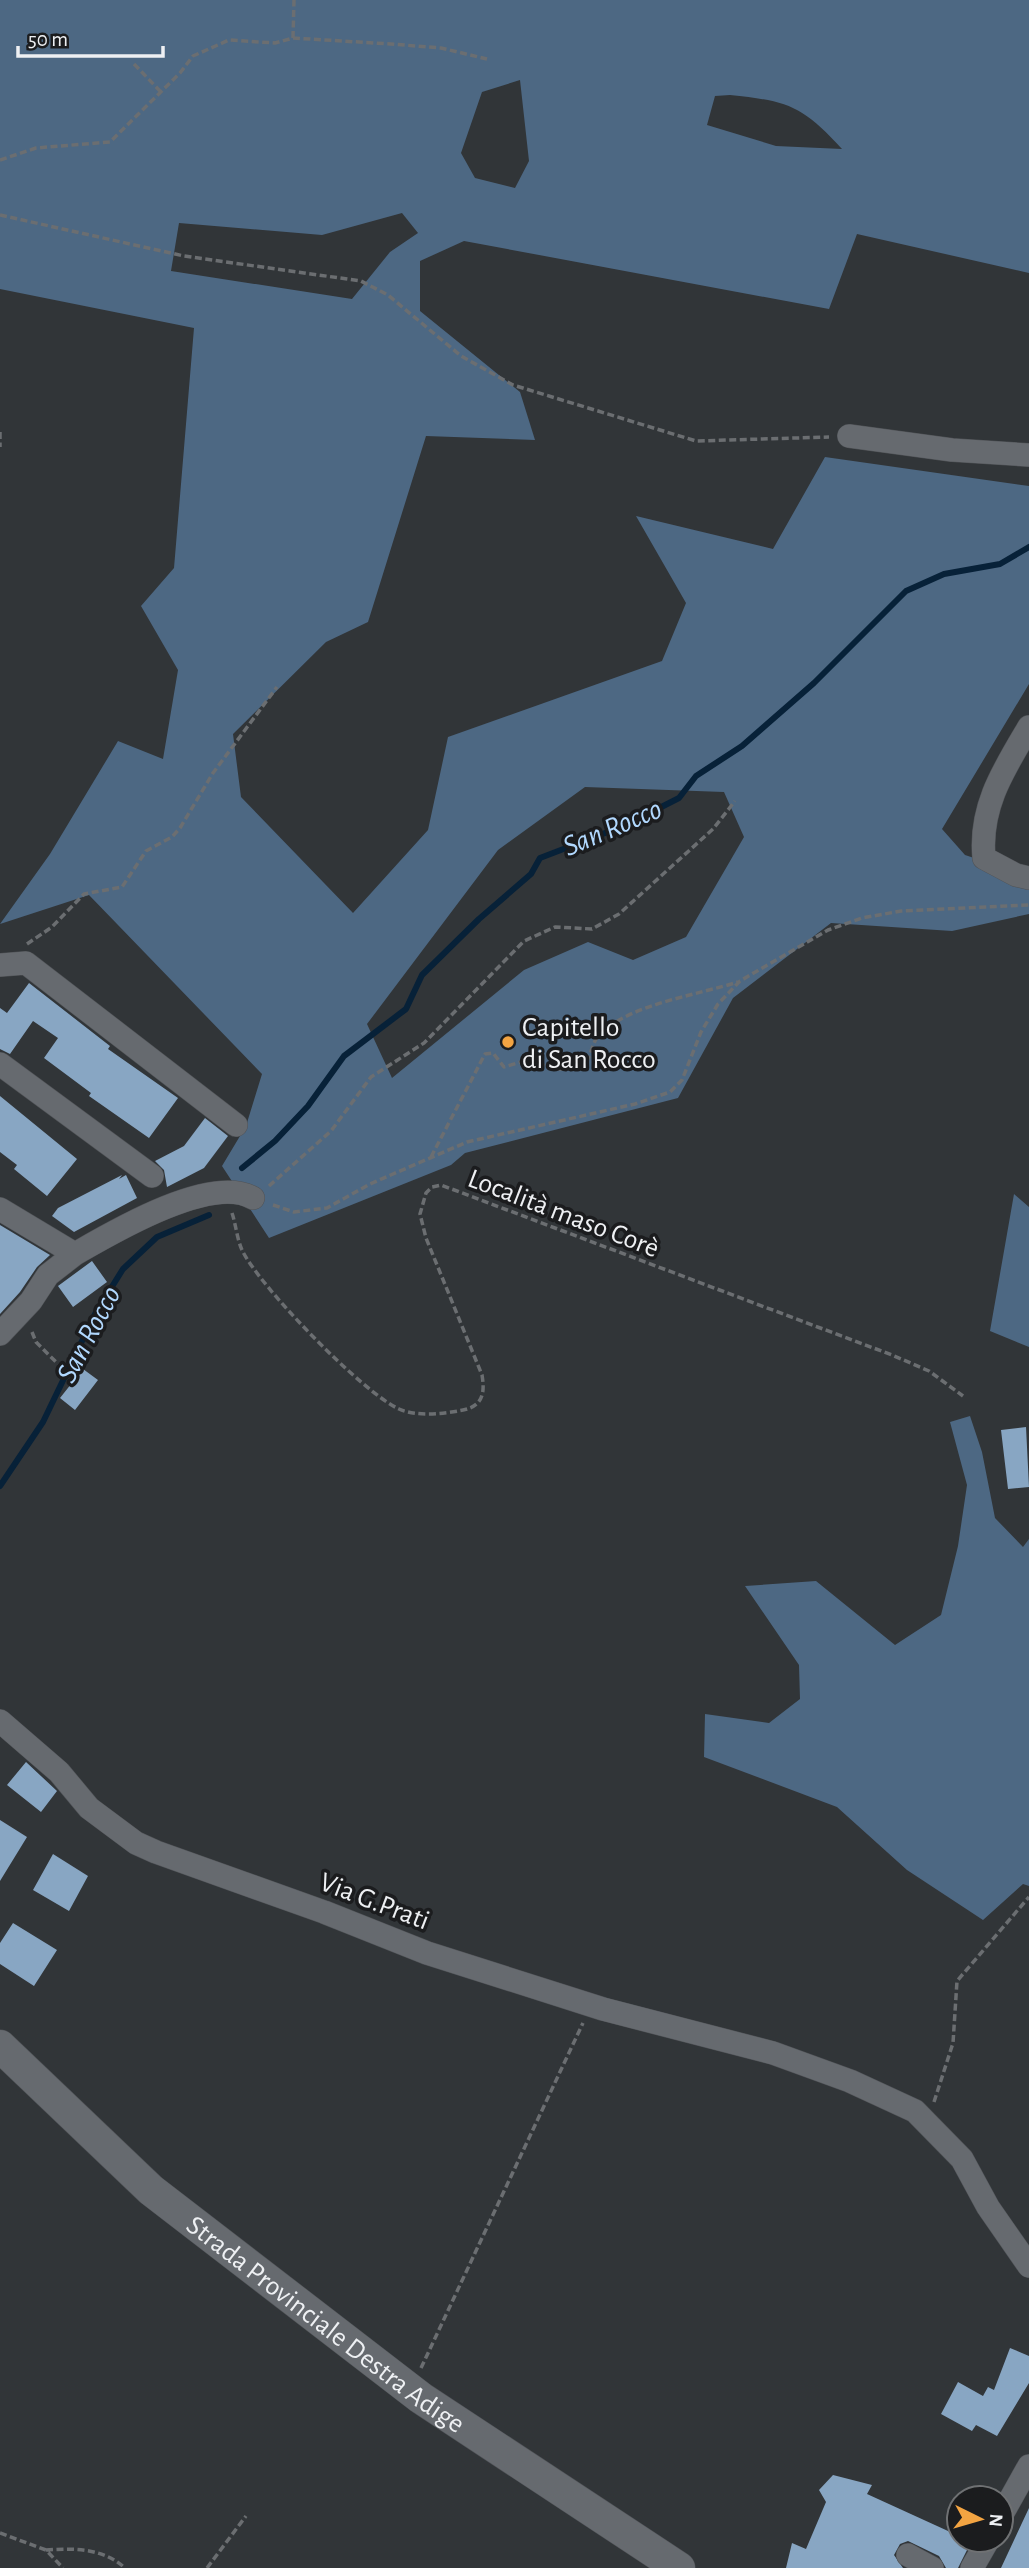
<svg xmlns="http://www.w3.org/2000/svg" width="1029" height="2568" viewBox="0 0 1029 2568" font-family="'Alegreya Sans',sans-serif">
<rect width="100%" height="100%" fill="#313538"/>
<!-- forest -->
<path fill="#4d6883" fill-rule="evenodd" d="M0 0H1029V273L857 234 829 309 464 241 420 261V311L520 392 535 440 426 436 368 622 326 642 233 734 241 797 353 913 428 830 448 737 662 661 686 603 636 516 773 549 825 457 1029 486V684L942 829 965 855 1029 876V914L952 931 831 923 733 998 678 1098 465 1153 451 1165 269 1238 222 1166 246 1126 262 1074 89 895 0 924 50 854 118 741 163 759 178 670 141 606 174 568 194 328 0 289ZM520 80 529 161 515 188 475 178 461 153 482 92ZM730 95C787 101 802 105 842 149L776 146 707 125 715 96ZM402 213 418 233 390 252 352 299 171 271 179 223 322 235ZM585 787 724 792 744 837 686 937 633 960 588 942 524 970 392 1078 367 1024 498 850Z
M1014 1194 1029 1207V1347L990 1331Z
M970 1416 982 1452 995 1518 1023 1547 1029 1539V1886L1023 1884 983 1920 907 1870 837 1807 704 1757 705 1714 769 1723 800 1699 799 1665 745 1586 816 1581 895 1645 941 1615 958 1546 967 1485 950 1422Z"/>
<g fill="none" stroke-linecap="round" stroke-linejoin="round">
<!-- stream -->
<path stroke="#072138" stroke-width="6" d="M242 1168 275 1141 308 1106 344 1056 406 1009 422 975 479 919 531 874 540 858 626 825 679 798 696 776 742 746 814 683 906 591 944 574 1000 564 1029 547
M0 1486 43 1422 95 1314 123 1269 157 1237 209 1215"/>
</g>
<!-- building -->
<path fill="#88a6c3" d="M29 983 110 1046 108 1049 178 1098 149 1138 89 1096 91 1093 44 1058 58 1038 33 1021 10 1054 0 1049V1008L7 1013Z
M0 1096 77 1159 47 1196 14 1169 17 1165 0 1152Z
M205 1118 228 1136 204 1168 167 1187 164 1170 155 1161 184 1146Z
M122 1175 119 1179 126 1175 137 1198 74 1232 52 1216 58 1208Z
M0 1225 50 1255 37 1267 20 1292 0 1314Z
M92 1261 107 1282 73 1307 58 1286Z
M83 1369 98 1380 75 1410 60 1398Z
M1026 1427 1029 1487 1008 1489 1001 1430Z
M26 1762 57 1791 41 1812 7 1785Z
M0 1820 27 1837 0 1881Z
M53 1854 88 1876 69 1911 33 1890Z
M13 1923 57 1950 34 1986 0 1964V1943Z
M1010 2348 1029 2356V2383L997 2436 976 2425 972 2431 941 2414 958 2382 983 2396 988 2387 994 2390Z
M833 2475 872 2485 867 2494 959 2536V2540L971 2542 958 2568H946L939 2556 908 2541 900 2544 894 2555 903 2568H786L792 2543 806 2549 826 2502 819 2490Z
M1029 2508V2568H1001Z"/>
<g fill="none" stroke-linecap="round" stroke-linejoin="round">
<defs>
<path id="street" d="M849 436 952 450 1029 455
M1029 727C1004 769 979 807 984 858L1016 875 1029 878
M0 965 26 963 236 1125
M0 1064 152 1176
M0 1209 75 1254 48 1275 31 1301 0 1334
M75 1254C113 1232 211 1174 253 1198
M0 1721 59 1772 89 1808 136 1843 156 1852 324 1912 427 1953 603 2009 773 2053 850 2081 915 2111 962 2159 988 2207 1029 2266
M1001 2516 1029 2466
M908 2555 932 2568
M972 2568 988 2540"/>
<g id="secondary">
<path id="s1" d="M0 2046 151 2190 421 2398 679 2568"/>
</g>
</defs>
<!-- street casing -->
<use href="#street" stroke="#505357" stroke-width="24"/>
<!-- secondary casing -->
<use href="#secondary" stroke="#505357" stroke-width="33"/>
<!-- path -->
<path stroke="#6b6e71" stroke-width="3.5" stroke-dasharray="7 3.5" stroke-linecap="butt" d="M293 38 294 0
M134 64 161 92
M0 160 36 148 110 142 180 73 193 56 229 40 275 43 293 38 391 44 441 48 487 59
M0 215 184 256 361 281 388 295 461 356 513 385 696 441 829 437
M0 432V447
M27 944 52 927 84 894 122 887 146 851 172 837 180 828 213 773 277 687
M431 1157 485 1054 493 1053 504 1067 531 1059 551 1069H580C594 1057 589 1044 601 1033 632 1004 697 995 738 982
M269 1186 331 1131 371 1077 424 1043 524 941 555 927 592 929 619 914 713 829 735 801
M273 1205 294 1212 327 1208 370 1184 467 1142 635 1104 670 1092 682 1080 701 1032 718 1004 740 981 828 930 862 918 901 911 1029 905
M232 1213C236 1225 237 1239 242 1250 259 1286 363 1393 399 1409 417 1417 444 1414 463 1410 483 1406 485 1393 482 1375L426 1238 420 1214 426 1193 432 1187 441 1185 892 1355 929 1371 963 1396
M32 1332 36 1342 74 1380
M934 2102 953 2043 957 1981 1029 1897
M421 2368 583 2023
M0 2533 46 2550 63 2568
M46 2550C74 2548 103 2548 125 2568
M207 2568 246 2516"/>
<!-- street -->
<use href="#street" stroke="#666a6f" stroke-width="23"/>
<!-- secondary -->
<use href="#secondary" stroke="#666a6f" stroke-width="32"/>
</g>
<!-- markers -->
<circle fill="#f3a442" stroke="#1b1c1e" stroke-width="2.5" cx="508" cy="1042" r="7"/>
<g text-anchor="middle" stroke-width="7" stroke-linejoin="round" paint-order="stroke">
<!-- poi labels -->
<g font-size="28" fill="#eef0f3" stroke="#1b1c1e" text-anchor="start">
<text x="522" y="1036">Capitello<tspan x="522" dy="32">di San Rocco</tspan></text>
</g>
<!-- street labels -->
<g font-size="28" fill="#eef0f3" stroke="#1b1c1e">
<text transform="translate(564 1212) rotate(21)" y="10">Località maso Corè</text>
<text transform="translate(375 1900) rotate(21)" y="10">Via G.Prati</text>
<text dy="10" stroke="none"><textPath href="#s1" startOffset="429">Strada Provinciale Destra Adige</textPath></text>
</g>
<!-- water labels -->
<g font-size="30" font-style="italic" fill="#b1d8fe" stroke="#1b1c1e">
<text transform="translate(612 827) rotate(-23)" y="10">San Rocco</text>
<text transform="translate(88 1334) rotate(-62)" y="10">San Rocco</text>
</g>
</g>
<!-- north arrow -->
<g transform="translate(980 2519) rotate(95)"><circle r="33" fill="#1b1c1e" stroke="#6f7173" stroke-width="2"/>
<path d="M0-5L12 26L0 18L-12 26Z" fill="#f3a442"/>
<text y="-10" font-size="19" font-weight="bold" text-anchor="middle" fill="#eef0f3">N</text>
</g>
<!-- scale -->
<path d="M18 46v10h145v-10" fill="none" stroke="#eef0f3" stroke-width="3.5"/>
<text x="28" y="46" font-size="21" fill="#eef0f3" stroke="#1b1c1e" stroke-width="5" paint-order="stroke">50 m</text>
</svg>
